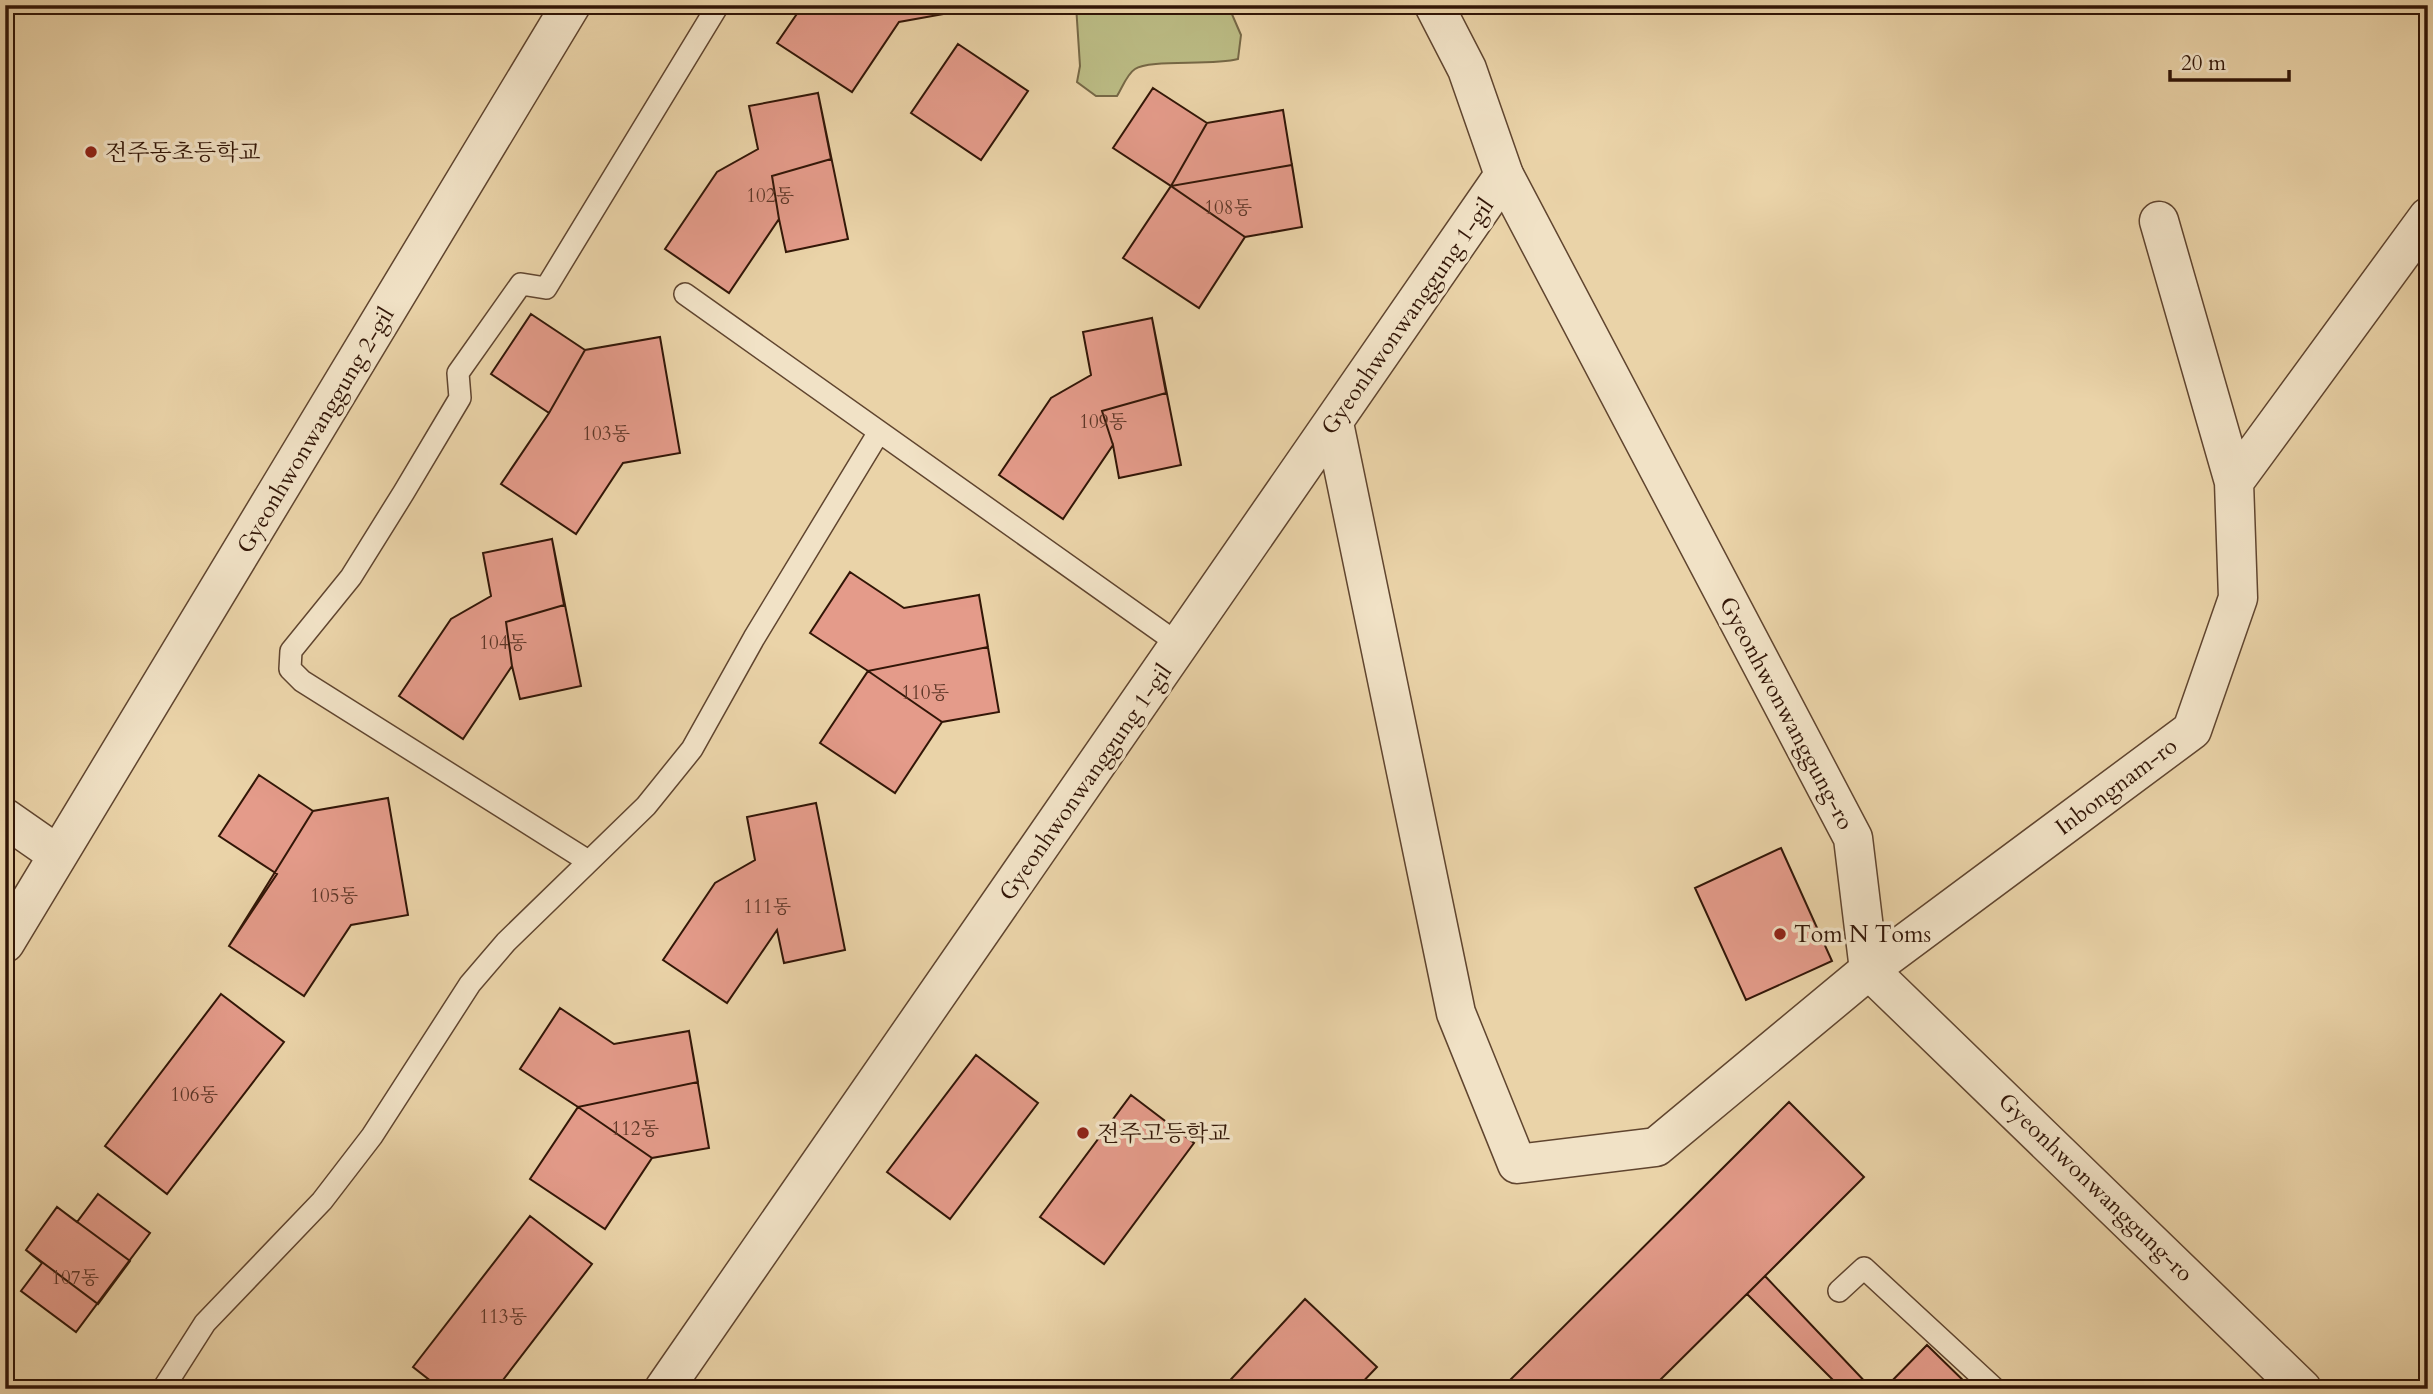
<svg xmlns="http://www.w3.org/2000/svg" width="2433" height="1394" viewBox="0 0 2433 1394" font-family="Cardo,'Noto Serif KR',serif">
<rect width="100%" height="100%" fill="#ead3a8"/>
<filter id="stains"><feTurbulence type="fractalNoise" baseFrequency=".00286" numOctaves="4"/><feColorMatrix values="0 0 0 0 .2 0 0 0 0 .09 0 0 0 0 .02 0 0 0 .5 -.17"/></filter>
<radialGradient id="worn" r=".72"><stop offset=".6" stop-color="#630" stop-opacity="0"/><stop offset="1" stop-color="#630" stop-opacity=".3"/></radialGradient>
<!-- green -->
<path fill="#bbbb84" stroke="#766846" stroke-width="2" d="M1076 5H1228L1241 35 1238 59C1212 66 1149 59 1135 69 1127 74 1122 88 1117 96H1096L1077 82 1080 66Z"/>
<!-- building -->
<path fill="#e49b8a" stroke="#321607" stroke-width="2" d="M803 5H954L955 12 899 22 852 92 777 43Z
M803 5H954L955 12 899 22 852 92 777 43Z
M958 44 1028 91 981 160 911 113Z
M1153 88 1207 123 1283 110 1302 227 1245 237 1199 308 1123 258 1171 186 1113 148Z
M1153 88 1207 123 1171 186 1113 148Z
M818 93 848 239 786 252 779 219 729 293 665 249 717 172 758 149 749 106Z
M818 93 831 159 772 176 779 219 729 293 665 249 717 172 758 149 749 106Z
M1292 165 1302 227 1245 237 1171 186Z
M1171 186 1245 237 1199 308 1123 258Z
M531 314 585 350 660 337 680 453 623 463 576 534 501 484 549 413 491 374Z
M1152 318 1181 465 1119 478 1113 445 1063 519 999 475 1051 398 1091 375 1083 332Z
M1152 318 1166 393 1102 411 1113 445 1063 519 999 475 1051 398 1091 375 1083 332Z
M660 337 680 453 623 463 576 534 501 484 549 413 585 350Z
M552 539 581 686 520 699 512 666 463 739 399 696 451 619 491 596 483 553Z
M552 539 564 605 506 622 512 666 463 739 399 696 451 619 491 596 483 553Z
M850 572 904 608 979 595 999 712 942 722 895 793 820 743 868 671 810 633Z
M850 572 904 608 979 595 988 647 868 671 810 633Z
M868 671 942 722 895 793 820 743Z
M259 775 313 811 388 798 408 915 351 925 304 996 229 946 277 874 219 836Z
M388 798 408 915 351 925 304 996 229 946 313 811Z
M816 803 845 950 784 963 777 930 727 1003 663 960 715 883 755 860 747 817Z
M1781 848 1832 961 1746 1000 1695 888Z
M221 994 284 1042 167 1194 105 1146Z
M560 1008 614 1044 689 1031 709 1148 652 1158 605 1229 530 1179 578 1107 520 1069Z
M560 1008 614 1044 689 1031 698 1082 578 1107 520 1069Z
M976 1055 1038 1103 950 1219 887 1172Z
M1131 1095 1194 1143 1104 1264 1040 1217Z
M1789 1102 1864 1177 1765 1276 1651 1389H1501Z
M578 1107 652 1158 605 1229 530 1179Z
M98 1194 150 1233 76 1332 21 1291 42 1263 26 1250 57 1207 77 1222Z
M57 1207 130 1261 98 1304 26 1250Z
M530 1216 592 1264 496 1389H441L413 1367Z
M1765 1276 1872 1389H1842L1747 1294Z
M1305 1299 1377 1367 1356 1389H1222Z
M1927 1345 1972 1389H1884Z"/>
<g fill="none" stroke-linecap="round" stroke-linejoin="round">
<defs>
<path id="service" d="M685 294 1180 645
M588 861 302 681 290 669 291 651 351 577 404 492 460 398 458 373 521 284 546 288 717 7
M1839 1291 1864 1268 1995 1389
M163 1389 205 1323 322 1201 372 1136 470 984 506 942 646 806 692 749 754 638 879 432"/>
<path id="minor" d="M1334 423 1456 1013 1517 1164 1656 1147 1869 970 2192 730 2238 598 2234 482 2159 221
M2234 482 2428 217
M5 818 58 855
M5 943 571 5
M664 1389 1504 175"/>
<path id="tertiary" d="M1434 5 1467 69 1504 175 1853 838 1869 970 2302 1389"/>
</defs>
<!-- service casing -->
<use href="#service" stroke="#60452f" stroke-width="24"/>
<!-- minor casing -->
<use href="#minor" stroke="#60452f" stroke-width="41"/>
<!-- tertiary casing -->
<use href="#tertiary" stroke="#60452f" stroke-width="41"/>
<!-- service -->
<use href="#service" stroke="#f1e2c6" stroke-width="21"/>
<!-- minor -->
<use href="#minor" stroke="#f1e2c6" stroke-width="38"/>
<!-- tertiary -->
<use href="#tertiary" stroke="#f1e2c6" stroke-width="38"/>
</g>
<!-- markers -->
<g fill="#8f2418" stroke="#f1e2c6" stroke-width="2.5">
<circle cx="91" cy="152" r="7"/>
<circle cx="1780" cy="934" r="7"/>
<circle cx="1083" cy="1133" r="7"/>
</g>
<g text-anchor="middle" stroke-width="7" stroke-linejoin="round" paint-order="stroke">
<!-- number labels -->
<g font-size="19" fill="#5e3728">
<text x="770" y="202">102동</text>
<text x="1228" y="214">108동</text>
<text x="1103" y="428">109동</text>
<text x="606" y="440">103동</text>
<text x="503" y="649">104동</text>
<text x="925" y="699">110동</text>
<text x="334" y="902">105동</text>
<text x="767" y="913">111동</text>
<text x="194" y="1101">106동</text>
<text x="635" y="1135">112동</text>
<text x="75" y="1284">107동</text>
<text x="503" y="1323">113동</text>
</g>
<!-- poi labels -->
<g font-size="23" fill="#321607" stroke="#f1e2c6" text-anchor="start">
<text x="105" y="160">전주동초등학교</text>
<text x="1794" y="942">Tom N Toms</text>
<text x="1097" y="1141">전주고등학교</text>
</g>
<!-- street labels -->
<g font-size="23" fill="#321607" stroke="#f1e2c6">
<text transform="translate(1407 316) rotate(-55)" y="8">Gyeonhwonwanggung 1-gil</text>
<text transform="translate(315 430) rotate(-59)" y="8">Gyeonhwonwanggung 2-gil</text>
<text transform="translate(1787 713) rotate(62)" y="8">Gyeonhwonwanggung-ro</text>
<text transform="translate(1085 782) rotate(-55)" y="8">Gyeonhwonwanggung 1-gil</text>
<text transform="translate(2116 786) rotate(-37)" y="8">Inbongnam-ro</text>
<text transform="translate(2096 1187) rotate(44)" y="8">Gyeonhwonwanggung-ro</text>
</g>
</g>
<!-- margin -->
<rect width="2433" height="1394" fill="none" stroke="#ead3a8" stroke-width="28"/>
<rect x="7" y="7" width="2419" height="1380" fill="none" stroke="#321607" stroke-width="3.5"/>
<rect x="14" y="14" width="2405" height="1366" fill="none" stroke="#321607" stroke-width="2"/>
<!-- scale -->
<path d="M2170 70v10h119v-10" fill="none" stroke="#321607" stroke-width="3.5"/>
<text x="2181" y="70" font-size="21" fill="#321607" stroke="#f1e2c6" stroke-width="5" paint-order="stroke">20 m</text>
<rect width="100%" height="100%" filter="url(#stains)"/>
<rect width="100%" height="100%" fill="url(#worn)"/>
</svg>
